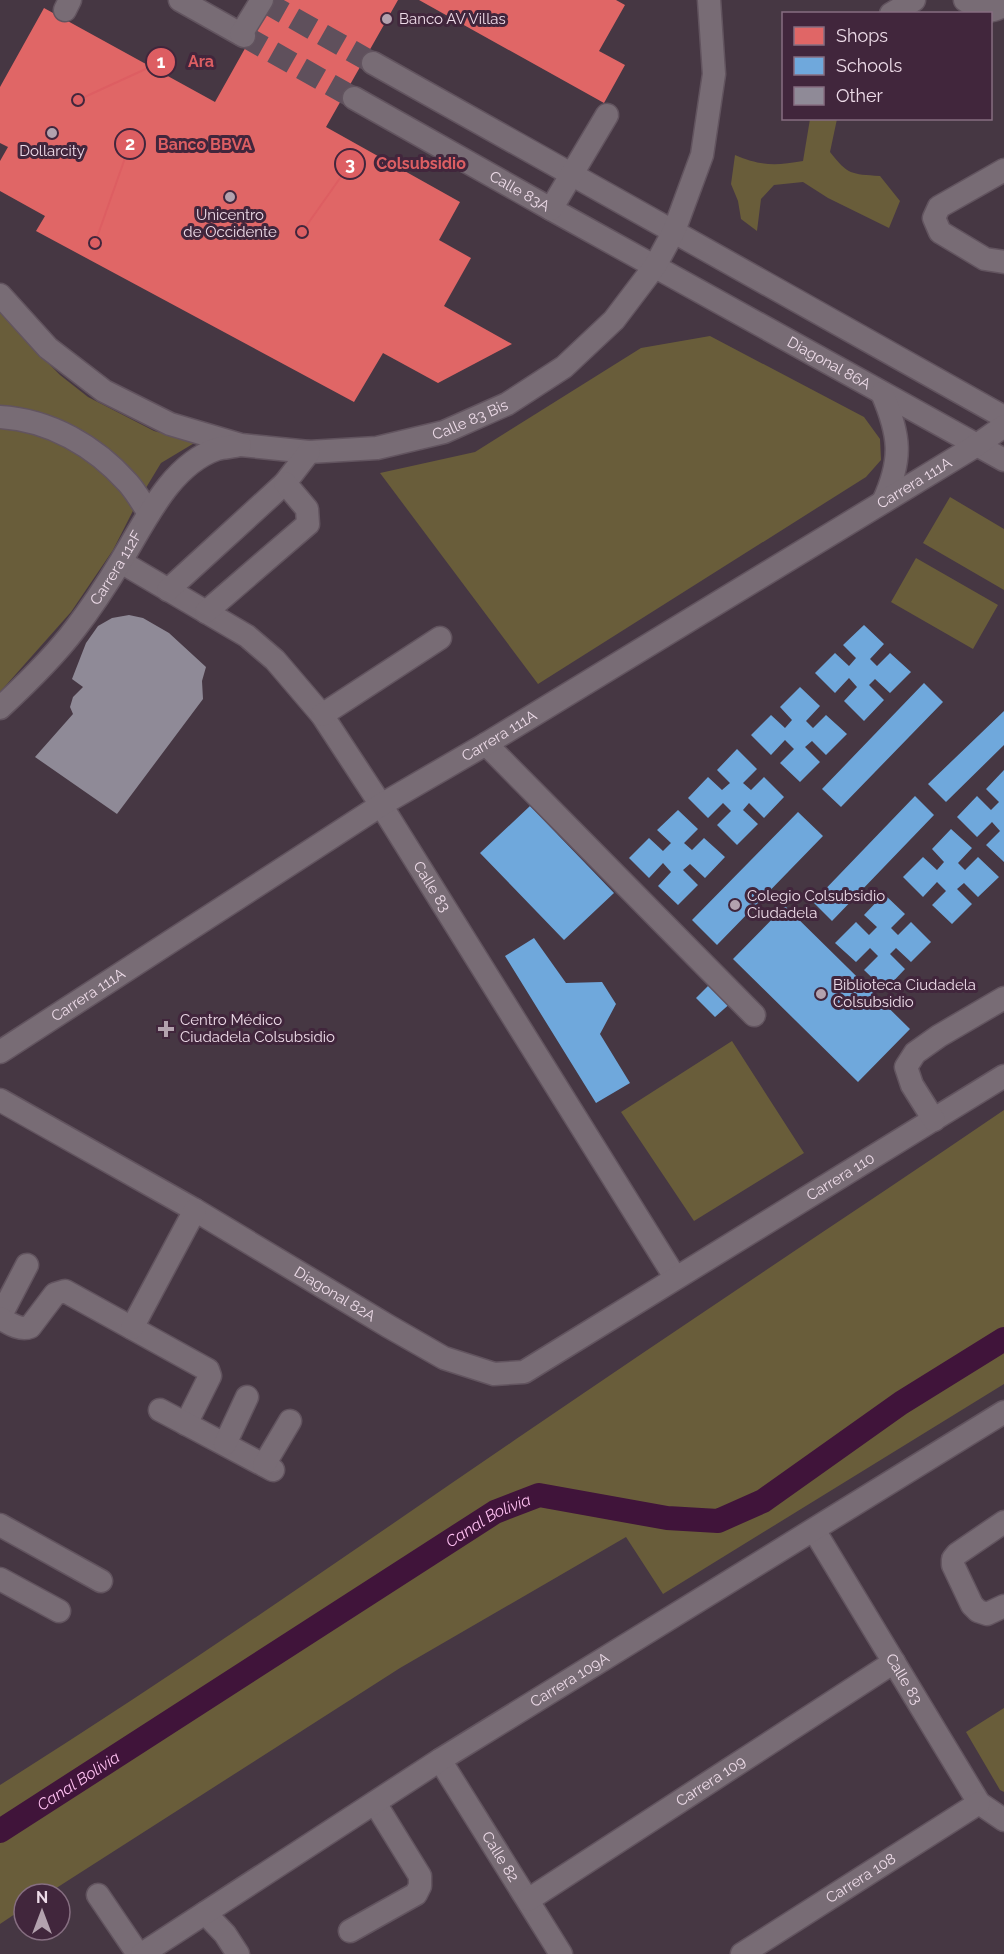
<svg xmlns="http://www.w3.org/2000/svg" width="1004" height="1954" viewBox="0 0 1004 1954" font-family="Raleway,sans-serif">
<rect width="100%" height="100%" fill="#463743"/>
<!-- green -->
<path fill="#695d3a" d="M810 119H837L830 152C848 175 851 174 880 176L900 201 889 228 828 198 803 182 774 185 761 199 757 231 741 219 738 201 731 184 735 155C761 166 775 166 803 161Z
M0 309 21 336 60 375 88 397 154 431 196 442 161 463 138 501 113 550 71 612 0 692Z
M710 336 864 417 880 439 881 460 866 477 538 684 380 473 475 452 641 348Z
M950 497 1004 529V590L923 543Z
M916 558 998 605 973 649 891 602Z
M732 1041 804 1153 694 1221 621 1112Z
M1004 1110V1384L663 1594 626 1537 400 1668 47 1894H24V1908L0 1924V1785C178 1673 351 1552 525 1433 684 1324 845 1218 1004 1110Z
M1004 1708V1792L1000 1790 966 1732Z"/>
<!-- shops -->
<path fill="#e06666" d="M272 0H398L326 127 460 202 439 240 471 258 444 306 512 344 438 383 383 353 354 402 36 231 45 216 0 191V161L8 147 0 143V87L44 8 215 102Z
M419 0H616L625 5 599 51 625 65 604 103Z"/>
<!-- schools -->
<path fill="#6fa8dc" d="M864 625 884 644 870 659 877 666 890 653 911 672 890 693 875 679 869 685 884 700 864 721 844 701 857 687 849 678 835 693 815 673 835 653 849 666 856 658 843 645Z
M924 683 943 702 841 807 822 789Z
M800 687 820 706 806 721 813 728 826 715 847 734 826 755 812 741 805 747 820 762 800 782 780 763 794 749 785 740 771 755 751 735 771 715 785 728 792 720 780 707Z
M1004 711V745L946 802 928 784Z
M737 749 757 769 743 783 751 790 764 777 784 797 764 818 749 803 743 810 758 824 737 845 717 825 731 811 723 803 708 818 688 798 708 777 722 790 730 783 717 770Z
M1004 770V862L986 845 1000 831 992 822 977 837 957 817 977 796 991 810 999 802 986 789Z
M915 796 934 815 832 921 813 902Z
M530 806 614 893 564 940 480 853Z
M678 810 698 829 684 843 692 850 704 838 725 857 705 878 690 864 683 870 698 885 678 905 658 886 671 872 663 863 649 878 629 858 649 838 663 851 671 843 657 830Z
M798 812 823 836 717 945 692 920Z
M951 829 972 848 958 863 965 870 978 857 999 877 978 897 964 883 957 889 972 904 952 924 932 905 946 891 937 882 923 897 903 877 923 857 937 870 944 862 932 849Z
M884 894 905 914 891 928 898 935 911 922 931 942 911 962 896 948 890 954 905 969 885 990 864 970 878 956 870 948 856 962 835 943 856 922 869 935 877 927 864 915Z
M785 906 910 1029 858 1082 733 959Z
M534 938 566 983 602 982 616 1004 600 1034 630 1083 596 1103 505 956Z
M713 981 733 1001 715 1017 696 998Z"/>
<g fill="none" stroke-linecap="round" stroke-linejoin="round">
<!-- canal -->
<path stroke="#40143a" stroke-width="24" id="s1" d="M0 1831 495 1512 539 1495 667 1518 718 1521 763 1501 901 1403 1004 1339"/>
</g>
<!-- building -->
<path fill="#8f8a97" d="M129 615 143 618 169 633 206 667 202 681 203 699 117 814 35 757 73 714 70 707 73 697 83 687 72 679 86 643 98 626 112 618Z"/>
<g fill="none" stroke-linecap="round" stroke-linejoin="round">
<!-- minor-tunnel -->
<path stroke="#5f505c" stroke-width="22" stroke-dasharray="22 11" stroke-linecap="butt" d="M265 2 373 63
M244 36 354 98"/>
<defs>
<g id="minor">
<path d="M180 0 244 36"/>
<path d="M965 0C980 9 987 16 1004 5"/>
<path d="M65 10 70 0"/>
<path d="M891 14 914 0"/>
<path d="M241 34 262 0"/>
<path d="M373 63 1004 417"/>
<path id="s2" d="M354 98 551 209 1004 460"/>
<path d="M1004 170 939 207 934 218 940 232 985 259 1004 262"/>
<path d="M551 209 607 115"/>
<path id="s3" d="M0 295 48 348 104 391 170 424 241 445 309 452 377 448 444 432 507 404 564 367 614 320 655 266 674 231 702 155 714 74 709 0"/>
<path d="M882 393C900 435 903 459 883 502"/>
<path d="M0 417C50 420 95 446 128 483 136 492 142 503 149 513"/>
<path id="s4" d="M121 562 247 636 275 660 322 715 381 805 675 1277"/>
<path d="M168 590 285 483 309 452"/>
<path d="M206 612 308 524 307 509 285 483"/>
<path id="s5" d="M0 708C27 683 54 657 75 629 92 607 107 584 121 561 145 522 170 465 217 449 224 447 233 447 240 445"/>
<path d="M322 715 440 638"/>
<path d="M486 744 754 1015"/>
<path id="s6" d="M0 1052 381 805 486 744 977 445 1004 426"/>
<path id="s7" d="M0 1100 195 1210 388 1326 444 1358 494 1374 524 1372 1004 1076"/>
<path d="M934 1120 912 1085 906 1067 915 1053 939 1036 1004 998"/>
<path d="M0 1317 27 1265"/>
<path d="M0 1318C9 1323 20 1331 30 1327L55 1294 65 1291 208 1370 210 1376 186 1424"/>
<path d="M132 1328 195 1210"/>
<path d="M160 1410 273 1470"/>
<path d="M225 1444 247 1397"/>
<path d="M264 1465 290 1421"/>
<path d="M1004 1522 957 1554 953 1559V1565L972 1605 978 1611 987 1614 1004 1606"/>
<path d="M0 1525 101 1581"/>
<path id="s8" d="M814 1530 979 1803 1004 1820"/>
<path d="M0 1579 59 1611"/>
<path id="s9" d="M440 1760 561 1954"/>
<path d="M98 1895 138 1954"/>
<path id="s10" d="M528 1900 894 1662"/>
<path d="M205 1913 225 1934 238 1954"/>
<path d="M350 1931 416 1894 420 1886V1876L375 1803"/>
<path id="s11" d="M142 1954 440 1760 1004 1412"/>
<path id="s12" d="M742 1954 979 1803"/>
</g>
</defs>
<!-- minor casing -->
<use href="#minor" stroke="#62545f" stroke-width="25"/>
<!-- minor -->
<use href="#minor" stroke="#786c75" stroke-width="22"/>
</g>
<!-- markers -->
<g fill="#b3a2ae" stroke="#41263c" stroke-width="2">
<circle cx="387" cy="19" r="6"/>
<circle cx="52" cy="133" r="6"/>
<circle cx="230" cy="197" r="6"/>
<circle cx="735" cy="905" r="6"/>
<circle cx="821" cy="994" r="6"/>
<path d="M163 1020h6v6h6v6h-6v6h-6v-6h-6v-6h6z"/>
</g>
<g text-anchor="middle" stroke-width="6" stroke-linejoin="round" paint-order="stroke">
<!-- poi labels -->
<g font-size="15" fill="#eddbe8" stroke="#41263c" text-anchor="start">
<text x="399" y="24">Banco AV Villas</text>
<text x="52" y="156" text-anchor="middle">Dollarcity</text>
<text x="230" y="220" text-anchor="middle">Unicentro<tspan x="230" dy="17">de Occidente</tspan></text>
<text x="747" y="901">Colegio Colsubsidio<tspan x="747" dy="17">Ciudadela</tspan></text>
<text x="833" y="990">Biblioteca Ciudadela<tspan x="833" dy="17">Colsubsidio</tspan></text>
<text x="180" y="1025">Centro Médico<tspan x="180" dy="17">Ciudadela Colsubsidio</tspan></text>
</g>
<!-- street labels -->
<g font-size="15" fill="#eddbe8" stroke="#41263c">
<text dy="5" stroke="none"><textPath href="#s2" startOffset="190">Calle 83A</textPath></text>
<text dy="5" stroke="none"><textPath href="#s2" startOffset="544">Diagonal 86A</textPath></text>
<text dy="5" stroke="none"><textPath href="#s3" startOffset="524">Calle 83 Bis</textPath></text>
<text dy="5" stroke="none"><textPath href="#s6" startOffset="1077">Carrera 111A</textPath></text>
<text dy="5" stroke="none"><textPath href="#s5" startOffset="183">Carrera 112F</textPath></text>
<text dy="5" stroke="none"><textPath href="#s6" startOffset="591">Carrera 111A</textPath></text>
<text dy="5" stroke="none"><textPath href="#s4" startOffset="459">Calle 83</textPath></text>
<text dy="5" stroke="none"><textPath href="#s6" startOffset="105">Carrera 111A</textPath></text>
<text dy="5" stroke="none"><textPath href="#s7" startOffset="968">Carrera 110</textPath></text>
<text dy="5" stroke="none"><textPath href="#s7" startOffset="387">Diagonal 82A</textPath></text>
<text dy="5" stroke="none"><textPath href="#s11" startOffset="508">Carrera 109A</textPath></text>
<text dy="5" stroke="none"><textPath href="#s8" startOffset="174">Calle 83</textPath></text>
<text dy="5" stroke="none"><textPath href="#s10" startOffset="218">Carrera 109</textPath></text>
<text dy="5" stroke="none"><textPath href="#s9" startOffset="114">Calle 82</textPath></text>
<text dy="5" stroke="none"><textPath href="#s12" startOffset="141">Carrera 108</textPath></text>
</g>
<!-- water labels -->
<g font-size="16" font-style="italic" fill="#fdbef0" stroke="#41263c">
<text dy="6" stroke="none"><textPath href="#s1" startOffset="579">Canal Bolivia</textPath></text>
<text dy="6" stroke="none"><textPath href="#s1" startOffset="93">Canal Bolivia</textPath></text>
</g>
</g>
<!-- callouts -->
<path fill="none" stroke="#dd5e62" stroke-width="2" d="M78 100L161 62M95 243L130 144M302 232L350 164"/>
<g fill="#dd5e62" stroke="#41263c" stroke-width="2">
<circle cx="78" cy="100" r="6"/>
<circle cx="95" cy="243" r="6"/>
<circle cx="302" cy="232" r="6"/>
<circle cx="161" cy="62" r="15"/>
<circle cx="130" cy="144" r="15"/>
<circle cx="350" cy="164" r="15"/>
</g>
<g font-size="18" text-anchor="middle" font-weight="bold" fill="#fff">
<text x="161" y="68">1</text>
<text x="130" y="150">2</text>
<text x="350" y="170">3</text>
</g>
<g font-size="16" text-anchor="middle" font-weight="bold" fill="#dd5e62" stroke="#41263c" stroke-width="6" stroke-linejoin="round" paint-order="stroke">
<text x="201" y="67">Ara</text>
<text x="205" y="150">Banco BBVA</text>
<text x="421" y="169">Colsubsidio</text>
</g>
<!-- legend -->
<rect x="782" y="12" width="210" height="108" fill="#41263c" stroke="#866e81" stroke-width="1.5"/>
<rect x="794" y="27" width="30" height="18" fill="#e06666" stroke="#866e81" stroke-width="1.5"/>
<text x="836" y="42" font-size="18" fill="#eddbe8">Shops</text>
<rect x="794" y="57" width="30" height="18" fill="#6fa8dc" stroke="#866e81" stroke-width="1.5"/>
<text x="836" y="72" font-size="18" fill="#eddbe8">Schools</text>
<rect x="794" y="87" width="30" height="18" fill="#8f8a97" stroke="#866e81" stroke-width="1.5"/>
<text x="836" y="102" font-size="18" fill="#eddbe8">Other</text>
<!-- north arrow -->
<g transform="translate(42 1912)"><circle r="28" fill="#41263c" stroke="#866e81" stroke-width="1.5"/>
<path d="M0-4.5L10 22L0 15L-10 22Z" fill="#b3a2ae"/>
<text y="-9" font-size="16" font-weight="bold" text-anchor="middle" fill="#eddbe8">N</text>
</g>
</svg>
